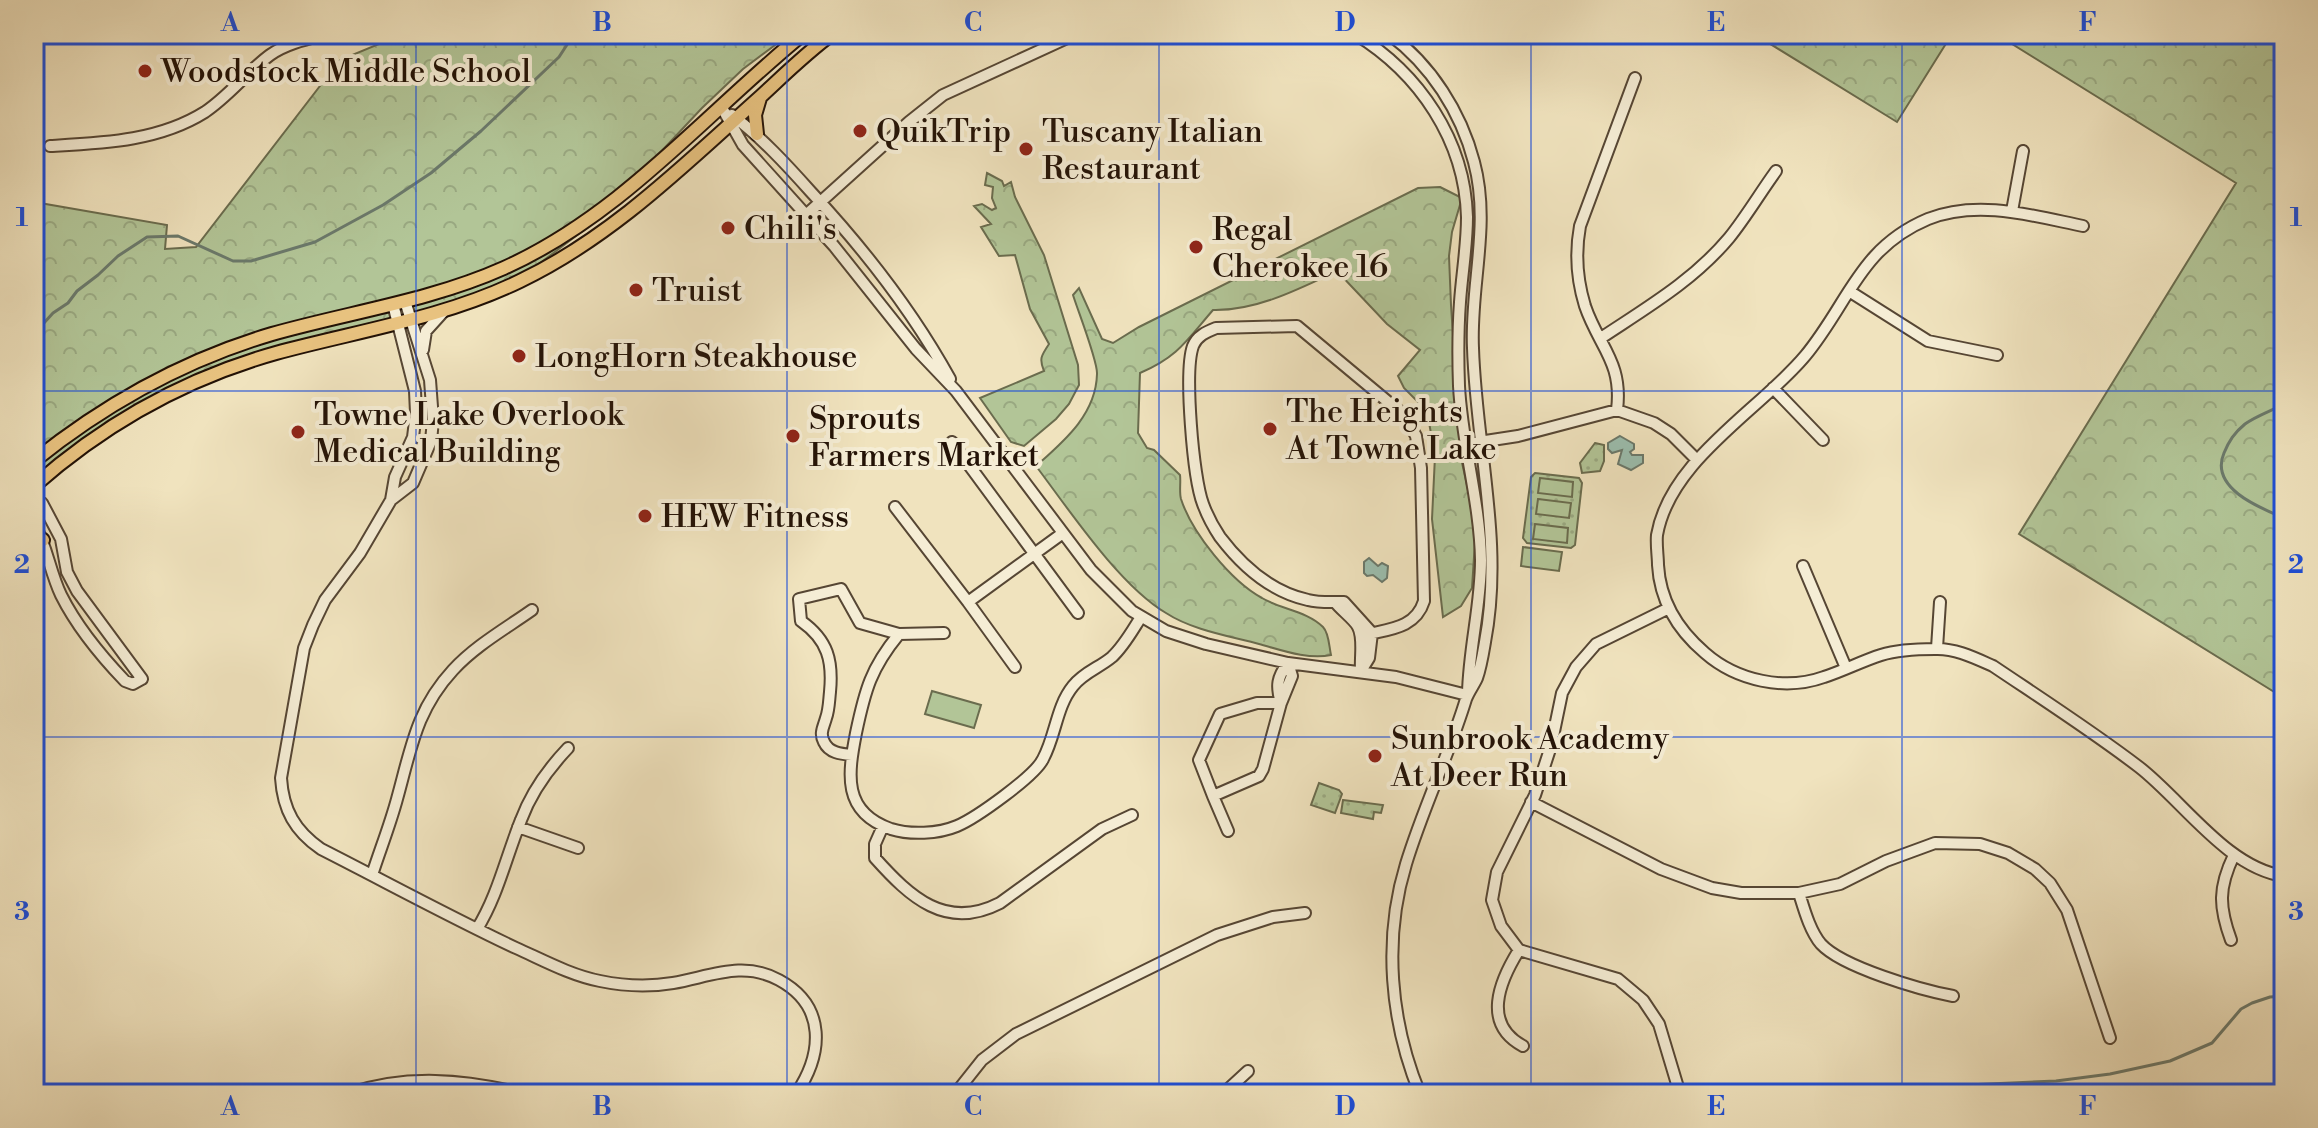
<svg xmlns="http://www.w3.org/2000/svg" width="2318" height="1128" viewBox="0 0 2318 1128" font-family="'Libre Bodoni',serif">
<defs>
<pattern id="forest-crowns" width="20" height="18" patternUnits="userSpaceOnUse" patternTransform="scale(2)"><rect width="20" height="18" fill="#b2c597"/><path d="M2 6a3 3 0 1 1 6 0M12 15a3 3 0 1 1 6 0" fill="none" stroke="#99a881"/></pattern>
<pattern id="park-dots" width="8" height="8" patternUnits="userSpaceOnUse" patternTransform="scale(2)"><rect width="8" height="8" fill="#b2c597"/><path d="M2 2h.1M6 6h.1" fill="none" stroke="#99a881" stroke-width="1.8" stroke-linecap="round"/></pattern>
</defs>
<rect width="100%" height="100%" fill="#f0e3be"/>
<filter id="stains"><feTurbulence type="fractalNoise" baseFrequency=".0025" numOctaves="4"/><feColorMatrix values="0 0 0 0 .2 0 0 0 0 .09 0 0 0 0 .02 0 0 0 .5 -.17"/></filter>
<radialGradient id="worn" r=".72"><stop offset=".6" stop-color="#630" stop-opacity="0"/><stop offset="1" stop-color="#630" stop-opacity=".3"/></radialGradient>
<!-- forest -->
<path fill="url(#forest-crowns)" stroke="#6a6c4e" stroke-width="2" d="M403 34H790L743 69 702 108 597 220 527 273 416 320 262 363 151 402 34 480V202L167 225 165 249 196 247 340 60Z
M1754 34H1952L1897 122Z
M1996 34H2284V698L2019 534 2236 183Z
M987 173 1002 181 1004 186 1011 182 1015 197 1044 255 1078 365 1079 385 1069 404 1056 419 1024 446 1011 442 980 398 1044 371C1039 359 1041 356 1049 344L1030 309 1015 255 999 256 981 227 991 224 974 206 982 204 992 210 996 208 992 198 993 187 985 185Z
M1440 187 1462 198 1452 232 1449 256 1451 305 1461 458 1476 526 1472 588 1461 606 1443 617 1432 519 1435 456 1427 411 1404 388 1398 376 1420 350 1387 324 1337 271C1299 289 1256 311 1213 310 1187 340 1178 357 1140 373L1138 433 1147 448 1154 450 1180 475C1181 482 1179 492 1181 499 1192 533 1231 581 1262 598 1280 609 1307 611 1323 627 1329 633 1329 646 1331 655 1308 660 1281 650 1259 644 1229 636 1192 630 1166 613 1119 585 1070 511 1036 466 1063 442 1096 415 1097 374 1098 362 1078 311 1073 295L1079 288 1102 339 1113 343 1139 327 1418 188Z"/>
<!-- park -->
<path fill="url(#park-dots)" stroke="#6a6c4e" stroke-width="2" d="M1595 443 1604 445V461L1600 471 1582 473 1580 463Z
M1535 473 1579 478 1582 483 1575 545 1571 548 1527 543 1523 538 1531 477Z
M1319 783 1339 790 1342 794 1335 813 1311 805Z
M1343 800 1383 805 1381 813 1374 812 1373 819 1341 813Z"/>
<!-- pitch -->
<path fill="#b2c597" stroke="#6a6c4e" stroke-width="2" d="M1540 478 1573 482 1572 497 1538 493Z
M1538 499 1571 503 1569 518 1536 514Z
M1535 524 1568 528 1567 543 1533 539Z
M1523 547 1562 552 1559 571 1521 566Z
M932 691 981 705 974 728 925 714Z"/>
<!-- water -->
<path fill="#9bbeae" stroke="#6b796b" stroke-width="2" d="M1620 436 1634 444V449L1630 452 1632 455H1643V463L1631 470 1618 464 1622 450 1612 453 1608 449V443Z
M1369 558 1378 566 1382 563 1388 566 1387 578 1382 582 1373 575 1367 576 1364 573V562Z"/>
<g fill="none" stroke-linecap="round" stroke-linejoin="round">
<!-- stream -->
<path stroke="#6b796b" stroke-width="3" d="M34 334 53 313 68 303 77 291 98 275 118 256 147 237 178 236 233 261H251L315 242 383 205 431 173 481 131 559 57 574 34
M2284 404C2271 411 2256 416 2245 424 2234 433 2229 441 2224 453 2209 488 2260 508 2284 518
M1911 1094 1967 1085 2056 1081 2110 1074 2170 1061 2212 1043 2241 1009 2252 1003 2270 997 2284 996"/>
<defs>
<path id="minor" d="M1355 34C1419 73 1465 140 1467 217 1467 246 1462 273 1460 302 1458 330 1458 358 1459 386 1462 445 1480 502 1481 560 1481 605 1469 648 1468 693
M1389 34C1431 65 1461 112 1474 162 1491 225 1470 285 1473 348 1476 447 1504 543 1485 642 1483 654 1481 667 1477 678 1474 685 1469 691 1466 699 1449 755 1423 808 1406 864 1383 939 1390 1021 1420 1094
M721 106 743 145 834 246 916 349 956 391 1091 570 1132 611 1166 631 1206 644 1288 663 1396 677 1467 695
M732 115C762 138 786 164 811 192 864 249 912 310 950 379
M50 146C104 143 159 141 205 112 229 96 247 72 270 55 287 43 308 39 328 34
M2012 211 2023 151
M806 215 909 122 943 95 1076 34
M2083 226C2034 216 1978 199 1928 219 1859 248 1849 303 1805 356 1760 410 1670 460 1657 535 1656 545 1658 556 1658 565 1660 601 1678 630 1705 653 1737 681 1785 691 1824 677 1843 671 1862 661 1881 655 1897 650 1918 649 1935 649 1955 648 1975 658 1993 666 2042 699 2092 731 2139 767 2183 801 2227 868 2284 876
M1849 291 1928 341 1997 355
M405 301 430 380 433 420 431 441 413 483 391 500 360 553 325 600 313 625 304 648 281 778C283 810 295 831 321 849 386 882 450 917 516 948 543 960 570 975 600 981 624 986 649 987 673 983 709 977 743 960 779 980 827 1006 823 1054 796 1094
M1601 338C1646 308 1693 281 1729 238 1746 217 1760 193 1776 171
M423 350 426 331 445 310
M1773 388 1823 440
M1617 410C1623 362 1599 347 1585 306 1577 280 1575 253 1580 226L1635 78
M952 442 1078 613
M1466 444 1518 436 1617 410 1654 423 1671 434 1696 459
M391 500 395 477 413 437 416 413 415 391 393 304
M34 502 42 503 61 539 67 572 77 591 142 679 133 684 125 681C102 657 76 625 61 595 50 572 47 546 34 523
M895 507 968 602
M1803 566 1846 668
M1335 602C1341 610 1355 620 1358 627 1364 638 1360 657 1361 669
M1667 609 1596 644 1576 667 1562 693 1551 746 1535 795 1497 872 1492 900 1501 926 1519 950 1618 979 1643 1000 1659 1024 1680 1094
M899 634C871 668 865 690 856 733 848 774 842 812 891 829 910 835 938 834 957 826 976 818 1035 776 1043 759 1056 735 1056 707 1073 686 1084 672 1099 668 1112 657 1124 646 1132 631 1141 617
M1937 648 1940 602
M1015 667 968 602 1063 533
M1361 671 1369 658 1372 633 1344 602C1332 602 1319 603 1308 600 1272 592 1242 566 1220 537 1214 528 1207 515 1203 504 1193 478 1184 371 1193 346 1197 336 1206 332 1216 328L1297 326 1405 416 1416 436 1421 468 1424 601C1415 630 1386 629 1361 636
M1281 703H1257L1220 714 1199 760 1213 796 1259 776 1263 769 1281 703 1292 676 1288 663
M1281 703C1276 686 1277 677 1288 663
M852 755C841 754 829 753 824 742 819 733 824 726 826 718 829 710 829 701 830 692 833 661 828 640 801 621L799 599 841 589 860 623 899 634 944 633
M1213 796 1228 831
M1531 802 1661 869 1712 888 1741 893H1799L1840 884 1886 861 1935 843 1980 844 2008 853 2035 869 2050 883 2067 910 2110 1038
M883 826 875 844V858C910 897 946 931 1000 903L1102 829 1132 815
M518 827 578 848
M372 875C380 850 390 825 397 799 411 749 416 710 453 670 475 646 505 629 532 610
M1799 893C1804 909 1810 931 1821 944 1842 967 1921 990 1953 996
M477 929C498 895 506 857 521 820 531 793 548 769 568 748
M2231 940C2219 907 2218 888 2234 855
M1519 950C1499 982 1482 1024 1523 1046
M347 1094C406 1074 464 1079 524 1094
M955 1094 982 1060 1016 1034 1217 935 1273 917 1305 913
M1223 1094 1248 1071"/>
<path id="major" d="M757 134 755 115 760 98
M34 461C105 404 184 360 272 334 350 312 430 301 504 268 622 215 705 114 803 34
M34 486C104 424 187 378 276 353 357 331 444 318 520 281 612 237 684 165 759 98 783 76 806 53 832 34
M34 534 43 540"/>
</defs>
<!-- minor casing -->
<use href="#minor" stroke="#564634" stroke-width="14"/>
<!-- major casing -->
<use href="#major" stroke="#231206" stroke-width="16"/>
<!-- minor -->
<use href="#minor" stroke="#f5edd5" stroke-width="10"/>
<!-- major -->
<use href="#major" stroke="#e8c27f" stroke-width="12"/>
</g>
<!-- grid -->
<path fill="none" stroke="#1d4ed8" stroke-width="2" stroke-opacity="0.55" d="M416 34V1094M787 34V1094M1159 34V1094M1531 34V1094M1902 34V1094M34 391H2284M34 737H2284"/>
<!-- markers -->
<g fill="#8f2418" stroke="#f5edd5" stroke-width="3">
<circle cx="145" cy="71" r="8"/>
<circle cx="860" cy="131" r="8"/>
<circle cx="1026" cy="149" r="8"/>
<circle cx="728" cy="228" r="8"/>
<circle cx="1196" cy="247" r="8"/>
<circle cx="636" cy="290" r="8"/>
<circle cx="519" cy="356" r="8"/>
<circle cx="1270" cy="429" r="8"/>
<circle cx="298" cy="432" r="8"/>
<circle cx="793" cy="436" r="8"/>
<circle cx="645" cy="516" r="8"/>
<circle cx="1375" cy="756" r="8"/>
</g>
<g text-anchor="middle" stroke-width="8" stroke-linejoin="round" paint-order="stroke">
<!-- poi labels -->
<g font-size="32" fill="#231206" stroke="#f5edd5" text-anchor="start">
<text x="161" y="82">Woodstock Middle School</text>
<text x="876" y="142">QuikTrip</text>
<text x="1042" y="142">Tuscany Italian<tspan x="1042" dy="37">Restaurant</tspan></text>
<text x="744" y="239">Chili's</text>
<text x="1212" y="240">Regal<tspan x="1212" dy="37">Cherokee 16</tspan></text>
<text x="652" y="301">Truist</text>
<text x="535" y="367">LongHorn Steakhouse</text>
<text x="1286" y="422">The Heights<tspan x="1286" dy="37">At Towne Lake</tspan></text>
<text x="314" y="425">Towne Lake Overlook<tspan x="314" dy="37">Medical Building</tspan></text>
<text x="809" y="429">Sprouts<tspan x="809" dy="37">Farmers Market</tspan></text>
<text x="661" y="527">HEW Fitness</text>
<text x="1391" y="749">Sunbrook Academy<tspan x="1391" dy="37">At Deer Run</tspan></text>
</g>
</g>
<!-- margin -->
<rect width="2318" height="1128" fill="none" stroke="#f0e3be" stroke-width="88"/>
<rect x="44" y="44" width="2230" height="1040" fill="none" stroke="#1d4ed8" stroke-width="3"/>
<g font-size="26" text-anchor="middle" font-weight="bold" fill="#1d4ed8">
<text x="230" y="31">A</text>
<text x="602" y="31">B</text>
<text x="973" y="31">C</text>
<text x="1345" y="31">D</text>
<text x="1716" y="31">E</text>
<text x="2088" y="31">F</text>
<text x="22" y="226">1</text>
<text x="2296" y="226">1</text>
<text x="22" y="573">2</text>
<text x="2296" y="573">2</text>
<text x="22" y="920">3</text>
<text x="2296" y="920">3</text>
<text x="230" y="1115">A</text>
<text x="602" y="1115">B</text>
<text x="973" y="1115">C</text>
<text x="1345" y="1115">D</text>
<text x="1716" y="1115">E</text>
<text x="2088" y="1115">F</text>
</g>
<rect width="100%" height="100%" filter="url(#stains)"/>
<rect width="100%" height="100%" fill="url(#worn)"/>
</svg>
